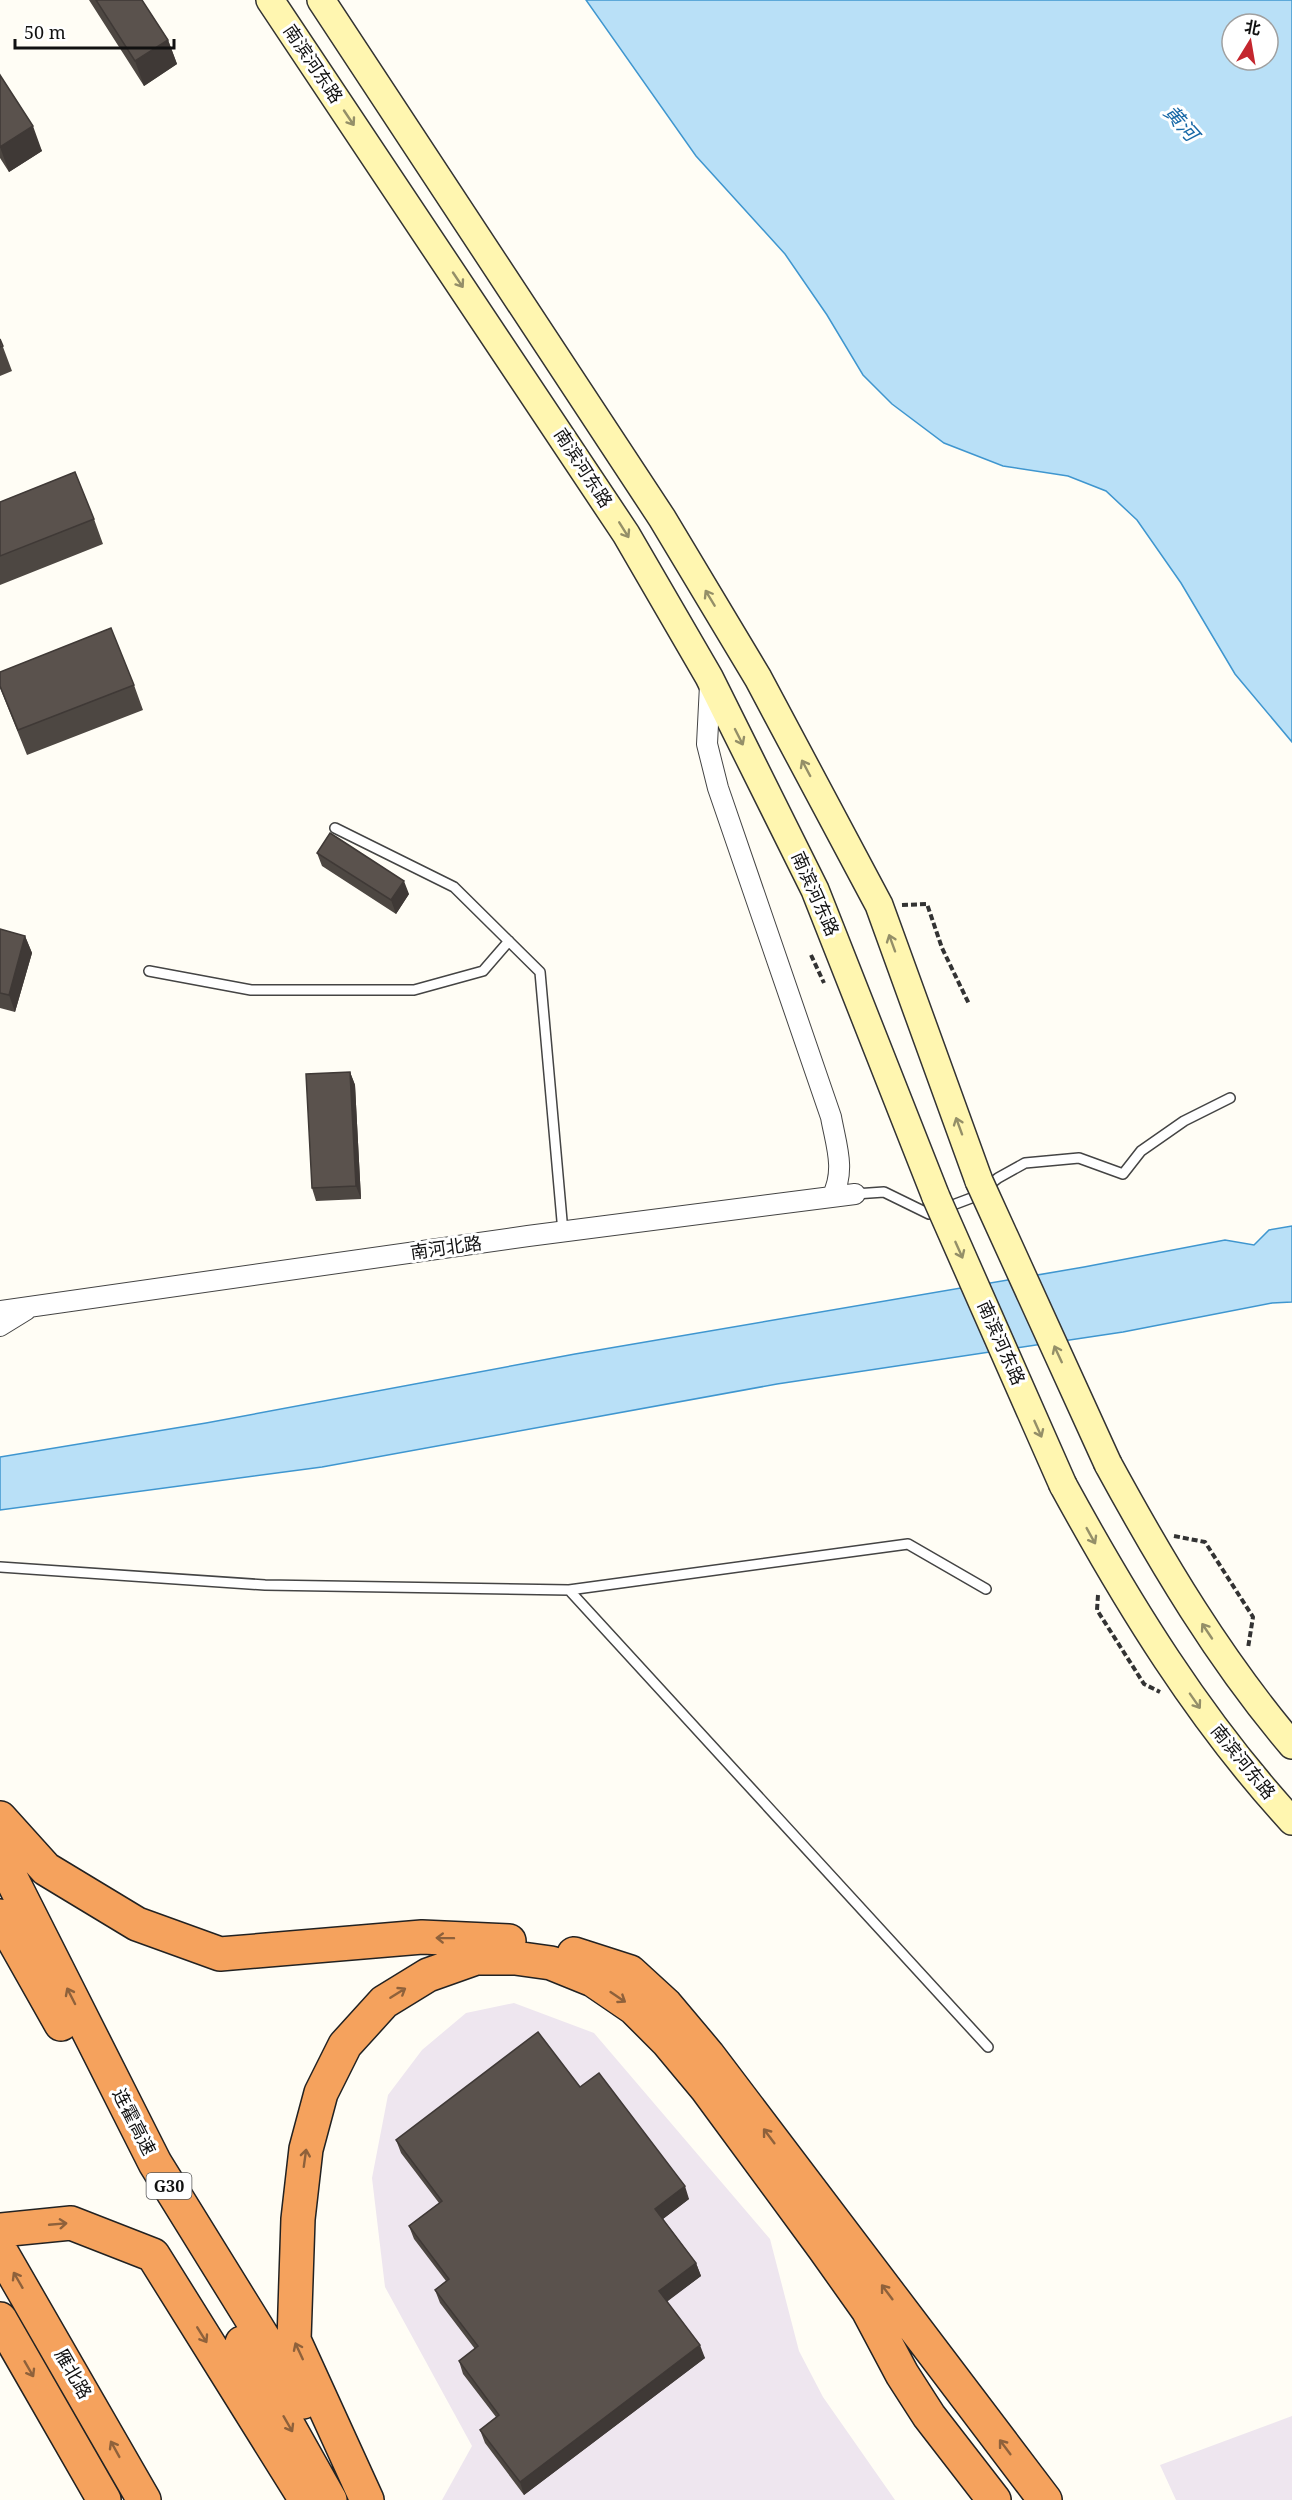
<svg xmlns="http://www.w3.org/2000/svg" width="1292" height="2500" viewBox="0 0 1292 2500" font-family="'Noto Serif','Noto Sans SC',serif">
<rect width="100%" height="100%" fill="#fffdf5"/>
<!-- industrial -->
<path fill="#eee6ef" d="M514 2003 594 2033 770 2239 799 2351 823 2397 895 2500H442L472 2446 385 2287 372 2178 388 2095 422 2050 466 2013Z
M1292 2416V2500H1176L1160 2465Z"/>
<!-- water -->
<path fill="#b9e0f7" stroke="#3f96cf" stroke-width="1.5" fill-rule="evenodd" d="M586 0H1292V742L1235 674 1181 583 1137 520 1106 491 1068 476 1003 466 944 443 892 404 863 375 827 315 785 254 696 156ZM1232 24H1268V60H1232Z
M1292 1226V1302L1272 1303 1123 1332 777 1384 322 1467 0 1510V1457L206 1423 575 1354 1084 1267 1225 1240 1254 1245 1269 1230Z"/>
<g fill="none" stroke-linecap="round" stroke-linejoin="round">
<defs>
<path id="lane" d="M335 828 454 887 540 972 563 1232
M149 971 251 990H414L483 971 509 941
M855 1194 884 1192 929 1214 974 1197 998 1178 1025 1163 1079 1158 1123 1174 1141 1151 1184 1121 1230 1098
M0 1567 265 1585 569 1590 908 1544 986 1589
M569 1590 988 2047"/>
<path id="street" d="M710 685 707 744 718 788 831 1117C836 1145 846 1170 832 1197
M0 1311 528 1236 855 1194
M0 1326 26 1310"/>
<path id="secondary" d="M270 0 626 534 709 677 815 890 936 1197
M321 0 662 518 758 678 879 905 979 1181
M1108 1464C1162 1563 1219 1659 1292 1745
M1063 1485C1128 1604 1199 1720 1292 1821"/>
<path id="highway" d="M0 1818 46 1869 137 1924 220 1954 422 1937 509 1941
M0 1856 155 2163 303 2402
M0 1916 61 2024
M574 1954 630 1972 666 2005 708 2055 1045 2500
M0 2230 71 2223 153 2255 306 2500
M0 2250 144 2500
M0 2319 104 2500
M242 2343 330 2500
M367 2500 294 2340 298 2219 306 2149 321 2093 345 2045 384 2002 428 1975 476 1958H515L551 1963 593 1980 634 2008 667 2041 707 2089 824 2248 868 2310 902 2374 929 2416 994 2500"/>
</defs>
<!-- lane casing -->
<use href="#lane" stroke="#444" stroke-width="12"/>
<!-- street casing -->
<use href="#street" stroke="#444" stroke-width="22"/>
<!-- secondary casing -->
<use href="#secondary" stroke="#333" stroke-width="30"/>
<!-- highway casing -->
<use href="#highway" stroke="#222" stroke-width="36"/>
<!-- path -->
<path stroke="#333" stroke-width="4" stroke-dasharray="6 3" stroke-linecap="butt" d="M902 905 927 904 942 948 969 1004
M811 955 824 983
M1174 1536 1205 1542 1253 1617 1248 1648
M1098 1595 1097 1610 1144 1684 1160 1692"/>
<!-- lane -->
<use href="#lane" stroke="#fff" stroke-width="9"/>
<!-- street -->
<use href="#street" stroke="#fff" stroke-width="20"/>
<!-- secondary -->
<use href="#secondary" stroke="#fff6b0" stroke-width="27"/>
<!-- highway -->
<use href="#highway" stroke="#f5a25d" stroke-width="33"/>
<defs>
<path id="secondary-bridge" d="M979 1181 1108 1464
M936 1197 1063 1485"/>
</defs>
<!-- secondary-bridge casing -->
<use href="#secondary-bridge" stroke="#333" stroke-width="30" stroke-linecap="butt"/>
<!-- secondary-bridge -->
<use href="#secondary-bridge" stroke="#fff6b0" stroke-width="27"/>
</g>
<!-- wall -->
<path fill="#4d4742" d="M89 0H142L168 40 177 64 144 86Z
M0 75 42 151 9 172 0 158Z
M0 339 12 371 0 376Z
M0 502 94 519 103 544 0 585Z
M0 672 134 685 143 710 27 755 0 688Z
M317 853 409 894 396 914 322 866Z
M0 929 25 936 32 953 15 1012 0 1008Z
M350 1072 355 1085 361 1199 316 1201 312 1188Z
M580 2087 689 2199 663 2219 696 2263 701 2276 667 2301 705 2358 524 2495 485 2443 480 2430 496 2417 463 2374 459 2361 475 2349 440 2303 435 2290 446 2281 414 2239 409 2226 439 2203 401 2153 396 2140Z"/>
<!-- shaded-wall -->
<path fill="#3f3936" d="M168 40 177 64 144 86 135 61Z
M33 126 42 151 9 172 0 147Z
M404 881 409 894 396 914 391 900Z
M25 936 32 953 15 1012 9 995Z
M350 1072 355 1085 361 1199 356 1186Z
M685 2186 689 2199 659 2222 655 2209Z
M696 2263 701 2276 664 2304 659 2291Z
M700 2345 705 2358 524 2495 520 2482Z"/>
<!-- building -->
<path fill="#5a524d" stroke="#3f3936" stroke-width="1.5" d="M96 0H142L168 40 135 61Z
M0 75 33 126 0 147Z
M0 339 3 346 0 347Z
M75 472 94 519 0 556V502Z
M111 628 134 685 18 730 0 686V672Z
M330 833 404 881 391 900 317 853Z
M0 929 25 936 9 995 0 993Z
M350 1072 356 1186 312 1188 306 1074Z
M538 2032 580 2087 599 2073 685 2186 655 2209 696 2263 659 2291 700 2345 520 2482 480 2430 499 2415 459 2361 478 2346 435 2290 449 2279 409 2226 442 2201 396 2140Z"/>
<!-- one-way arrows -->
<defs><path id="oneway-shaft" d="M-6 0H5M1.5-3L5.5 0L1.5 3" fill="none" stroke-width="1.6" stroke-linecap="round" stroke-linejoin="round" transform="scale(1.5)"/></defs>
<g stroke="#948f68">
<use href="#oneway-shaft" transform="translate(349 118) rotate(56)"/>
<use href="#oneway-shaft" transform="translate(458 280) rotate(56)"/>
<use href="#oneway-shaft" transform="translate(624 530) rotate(58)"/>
<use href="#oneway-shaft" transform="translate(710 598) rotate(-121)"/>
<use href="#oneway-shaft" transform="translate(739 737) rotate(63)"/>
<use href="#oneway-shaft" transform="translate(806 768) rotate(-118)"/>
<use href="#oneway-shaft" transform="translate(892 943) rotate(-110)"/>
<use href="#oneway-shaft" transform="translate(959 1126) rotate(-110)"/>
<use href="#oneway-shaft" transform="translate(959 1250) rotate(66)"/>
<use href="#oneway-shaft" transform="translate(1058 1354) rotate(-115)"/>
<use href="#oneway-shaft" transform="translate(1038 1429) rotate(66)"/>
<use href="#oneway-shaft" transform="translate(1091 1536) rotate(61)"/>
<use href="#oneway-shaft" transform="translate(1207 1631) rotate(-124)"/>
<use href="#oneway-shaft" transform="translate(1195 1701) rotate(55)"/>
</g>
<g stroke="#8e613b">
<use href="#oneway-shaft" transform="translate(445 1938) rotate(-179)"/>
<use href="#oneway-shaft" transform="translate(398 1993) rotate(-32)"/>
<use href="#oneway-shaft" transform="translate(71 1996) rotate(-117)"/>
<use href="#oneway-shaft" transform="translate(618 1997) rotate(34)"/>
<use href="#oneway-shaft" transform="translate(769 2136) rotate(-127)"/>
<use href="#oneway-shaft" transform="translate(305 2158) rotate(-82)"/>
<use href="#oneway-shaft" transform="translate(58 2224) rotate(-5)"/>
<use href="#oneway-shaft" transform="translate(18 2280) rotate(-120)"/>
<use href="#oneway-shaft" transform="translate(887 2292) rotate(-127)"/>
<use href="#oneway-shaft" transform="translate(202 2335) rotate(58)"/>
<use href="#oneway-shaft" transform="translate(299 2351) rotate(-115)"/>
<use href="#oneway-shaft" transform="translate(29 2369) rotate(60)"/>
<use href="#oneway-shaft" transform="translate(288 2424) rotate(60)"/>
<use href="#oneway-shaft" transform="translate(1005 2447) rotate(-127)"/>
<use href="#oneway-shaft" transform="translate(115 2449) rotate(-119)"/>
</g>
<g text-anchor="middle" stroke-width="6" stroke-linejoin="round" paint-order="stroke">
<!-- shield labels -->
<rect fill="#fff" stroke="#585858" stroke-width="1.5" x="146.5" y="2173" width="45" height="26" rx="4.5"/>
<g font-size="16" font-weight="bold" fill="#111">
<text x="169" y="2192">G30</text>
</g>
<!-- street labels -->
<g font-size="18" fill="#111" stroke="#fff">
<text transform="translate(313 64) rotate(56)" y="6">南滨河东路</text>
<text transform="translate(583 468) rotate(57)" y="6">南滨河东路</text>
<text transform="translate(815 894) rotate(66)" y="6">南滨河东路</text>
<text transform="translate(446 1248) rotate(-8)" y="6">南河北路</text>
<text transform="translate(1001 1343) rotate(66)" y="6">南滨河东路</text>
<text transform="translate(1243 1762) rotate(51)" y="6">南滨河东路</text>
<text transform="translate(134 2122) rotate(63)" y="6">连霍高速</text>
<text transform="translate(73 2374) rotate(60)" y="6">雁北路</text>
</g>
<!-- water labels -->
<g font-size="20" font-style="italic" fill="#1768a6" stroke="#fff">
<text transform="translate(1181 123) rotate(48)" y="7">黄河</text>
</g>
</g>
<!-- north arrow -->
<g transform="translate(1250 42) rotate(11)"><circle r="28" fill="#ffffff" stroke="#a0a0a0" stroke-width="1.5"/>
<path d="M0-4.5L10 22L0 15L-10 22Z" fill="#c4262e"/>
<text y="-9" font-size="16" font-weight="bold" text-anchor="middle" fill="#111111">北</text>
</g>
<!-- scale -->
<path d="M15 39v9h159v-9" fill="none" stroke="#111111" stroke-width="3"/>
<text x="24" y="39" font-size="18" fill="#111111" stroke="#ffffff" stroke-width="4.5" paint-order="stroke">50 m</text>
</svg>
